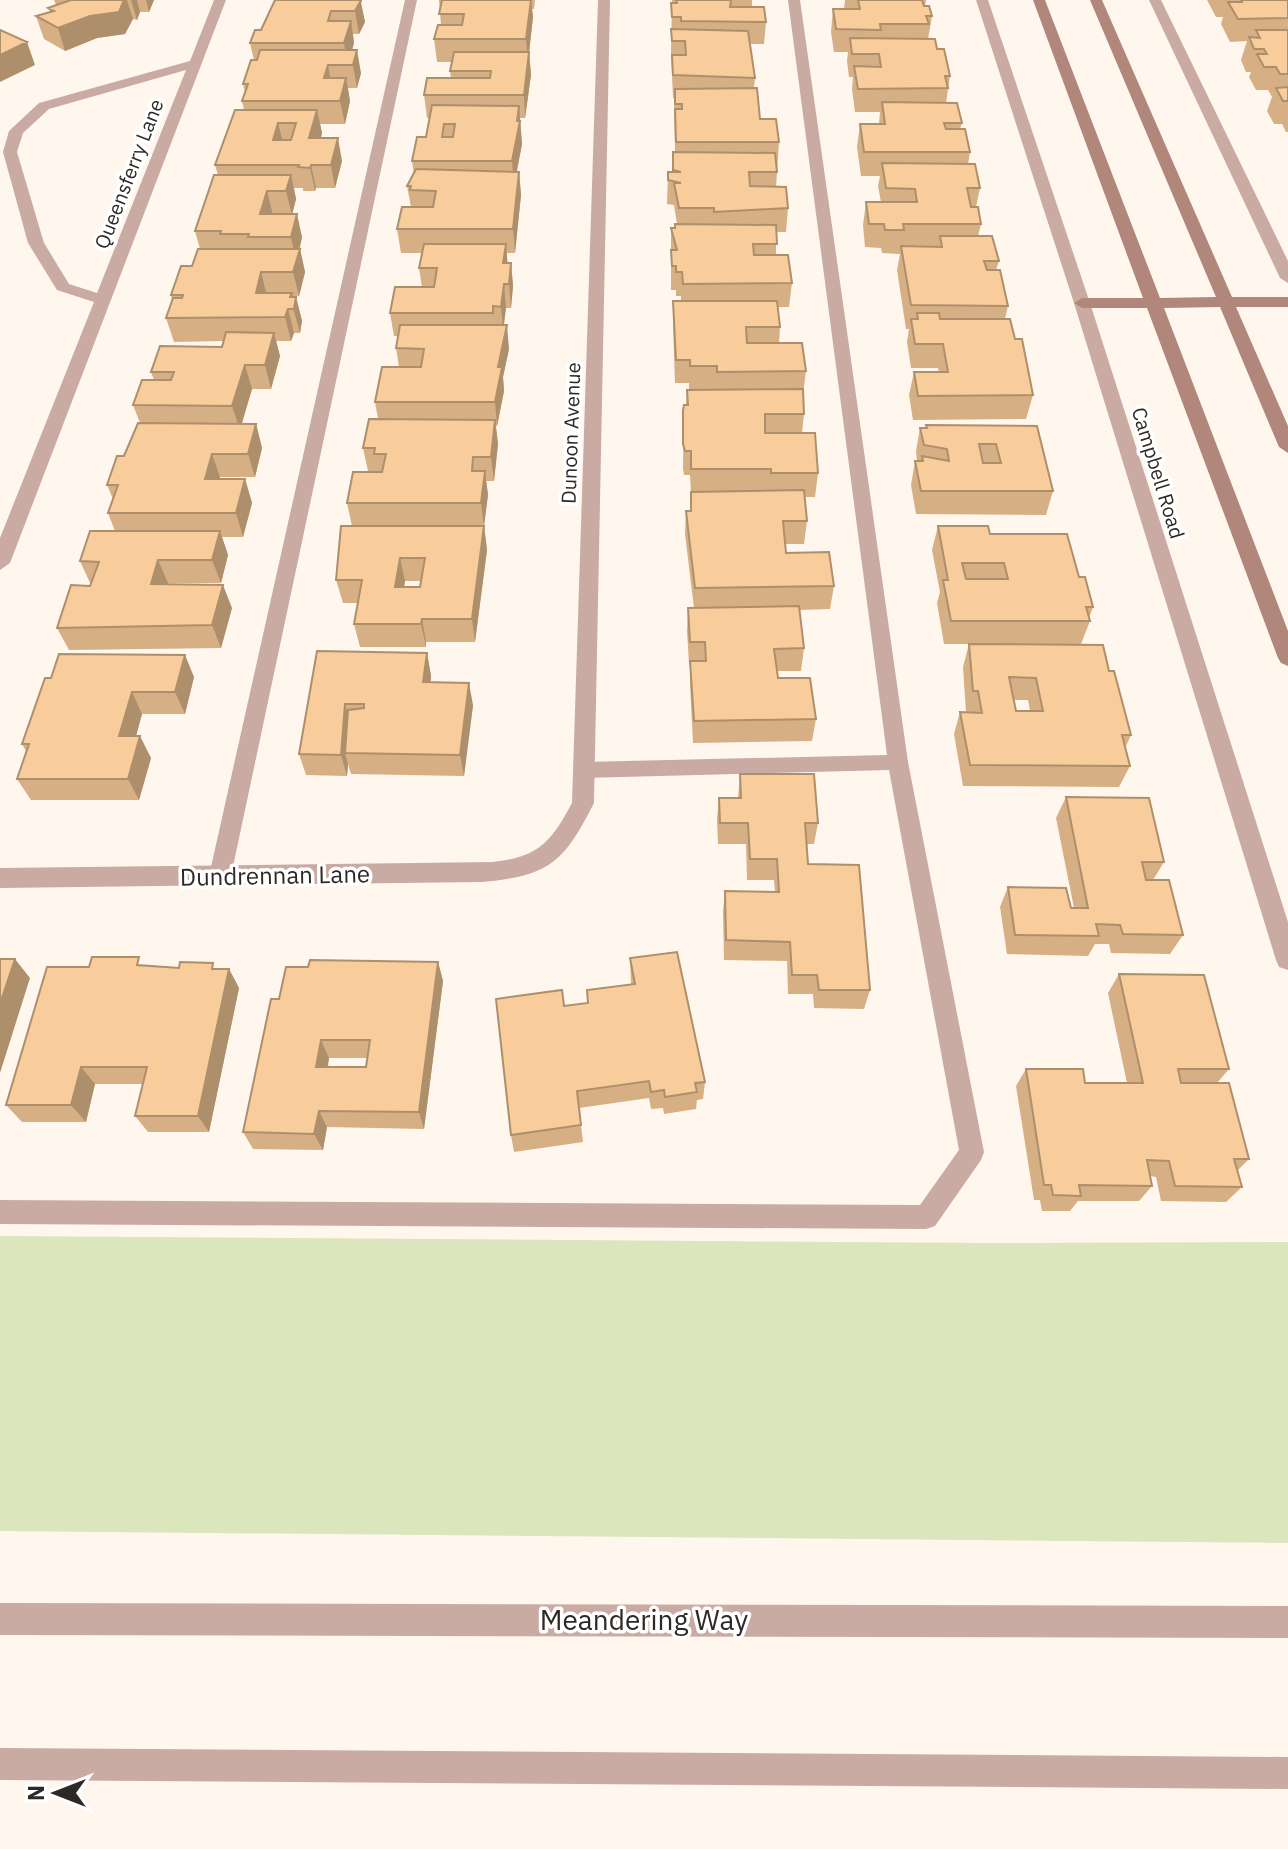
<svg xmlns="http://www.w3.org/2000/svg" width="1288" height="1849" viewBox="0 0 1288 1849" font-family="'IBM Plex Sans',sans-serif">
<rect width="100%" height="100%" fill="#fff6ee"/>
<!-- green -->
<path fill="#dbe6bd" d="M0 1236 991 1243 1288 1242V1543L0 1531Z"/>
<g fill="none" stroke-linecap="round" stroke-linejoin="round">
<!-- service -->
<path fill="#c9aba4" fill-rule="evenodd" d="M405 0H417L231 876 228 882 220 885 212 882 209 876Z
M788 0H800L908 762 984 1152 981 1160 935 1226 926 1229 0 1224V1200L920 1205 959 1150 889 770 584 778 577 776 574 770 577 764 584 762 887 755Z
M0 1748 1288 1757V1789L0 1780Z"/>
<!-- minor -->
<path fill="#c9aba4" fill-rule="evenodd" d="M214 0H226L10 563 0 570V538L94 302 57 290 28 243 3 152 9 131 39 103 190 61ZM186 70 97 293 69 284 44 243 17 152 23 133 49 109Z
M598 0H610L594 803C564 862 550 876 482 882L0 888V868L493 862C539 857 551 842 572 803Z
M976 0H988L1090 303 1288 922V970L1279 967 1276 960 1074 303Z
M1149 0H1161L1288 261V283L1280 278Z"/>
<!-- tertiary -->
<path fill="#c9aba4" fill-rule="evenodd" d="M0 1603 1288 1606V1638L0 1635Z"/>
<!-- secondary -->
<path fill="#b1867b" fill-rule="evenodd" d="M1033 0H1045L1160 298 1216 297 1090 0H1102L1232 297H1288V307H1236L1288 426V453L1279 447 1220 307 1164 308 1288 631V666L1281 663 1278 658 1147 308H1082L1074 303 1082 298H1143Z"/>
</g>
<!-- wall -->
<path fill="#d6af85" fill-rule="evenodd" d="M54 0H154L149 12H140L137 20 133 19 125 34 97 38 65 51 44 39 36 16 50 12 48 8 56 5Z
M275 0H362L361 3 365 22 359 34H353L354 43 352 50 361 73 357 88H348L350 101 345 124H320L322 133 321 138 342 161 335 188H316L315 191H303V188H294L296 199 292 214 302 237 300 249 305 272 299 296H292L296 297 302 321 300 333H294L291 341H276L280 356 271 389H252L241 424H256L262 448 255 477H220L219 479H245L252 503 243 537H222L228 555 221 583H168V584L232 608 221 648 69 650 57 628 91 585 80 561 115 531 108 513 113 499 107 485 140 423 133 405 154 380 151 372 222 347 223 341 174 342 166 318 172 300 171 295 192 266 200 249 195 231 218 175 215 165 244 110 242 101 245 92 243 84 254 60 250 43 261 30Z
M439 0H535L534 9H532L533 17 529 52 531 75 525 118H520L522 144 517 171 519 172 521 195 515 253H507V263H511L513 286 511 308H506L504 325 509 349 503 377 504 391 497 426H496L498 444 494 481H486L488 495 484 526 487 550 475 642H426V647H360L354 624 358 603H343L336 580 352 526 347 503 378 472 377 471H368L363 448 378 419 375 402 399 367 396 348 398 336H394L390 313 422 287 419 268 422 253H401L397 229 411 207 407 186 414 174 412 161 426 137 430 118H427L424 95 451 78 450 71 452 62H437L434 39 441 25ZM405 581H421L420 587H404Z
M672 0H752V7L766 22 764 44H750L755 78 754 88 760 119 779 142 776 187 788 208 786 232H776V255L792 283 789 307H778L780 327 779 343 806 371 803 394 804 414 802 433 818 473 815 497H804L807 521 804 544H785L786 553 834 586 830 609 799 610 804 648 801 671H777L778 678 816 719 812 741 693 743 690 684V664H689L687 631 688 608H694L685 534 686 511H690L691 493 690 475H684L683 468 684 405H686L687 390H689V383H675L673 325V301H681V296H676V290H671V228H675L677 224 674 205 667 204 668 172H672L673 152H675L674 98H673L671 52Z
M845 0H926L925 6 932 16 928 39 937 49 950 76 946 103 962 123 960 129 970 152 968 164 980 188 976 207 981 224 978 236 999 261 996 270 1008 306 1005 319 1015 339 1033 395 1026 419 913 420 909 395 914 372H939L938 368H911L907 342 909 329H906L897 270 900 254 882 253 881 248 865 247 863 225 866 202H881L878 186 880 176H861L857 147 860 124H879L880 112H855L852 89 853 77H849L847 61 848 52H834L831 32 833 9H844Z
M1207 0H1288V132H1286L1282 124H1274L1267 111 1272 97 1268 90H1256L1249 77 1251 72H1246L1241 60 1247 41 1230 42 1221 24 1223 17H1216Z
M926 425 1037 426 1053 491 1046 515 916 514 911 485 915 461H917L916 451 920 428H926Z
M938 526 990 534 1079 577 1093 607 1089 618 1090 621 1081 644H944L937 603 940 592 932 550Z
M969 644 1109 671 1131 735 1125 748 1130 766 1119 787 963 786 954 734 960 712H966L963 667ZM1014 700H1028L1030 711H1016Z
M317 651 427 653 431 676V682L473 705 464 776 351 774 348 764 347 776 306 775 299 754Z
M194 677 185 714H142L136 736 151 758 139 800H31L17 779 26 751 22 744 45 678Z
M740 774 818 823 814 844H807L808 864 870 990 864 1009 814 1008 813 994H788L787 961 724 960 723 911 725 891 775 892 774 880H747L746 844H718L717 819 719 798H738Z
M1066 797 1164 862 1153 880 1183 935 1170 954 1111 953 1109 944H1095L1088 956 1007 954 1000 907 1008 887 1071 908H1074L1056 818Z
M630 958 705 1082 703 1099 697 1100 696 1109 664 1114 663 1108 651 1109 649 1098 579 1108 583 1142 514 1152 511 1135 564 1006 588 1003 631 984Z
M438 962 443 981 424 1129 327 1127 323 1150 253 1149 243 1132 279 999 308 967ZM329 1058H368L366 1067H328Z
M144 965 179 968 229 969 239 988 209 1132H148L135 1116 143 1084H95L86 1122H22L6 1105 89 967Z
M1119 974 1229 1069 1217 1083 1249 1159 1237 1171 1242 1187 1226 1202 1161 1201 1156 1177 1150 1176 1152 1186 1139 1201H1078L1070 1211H1042L1040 1200H1034L1016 1086 1026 1069 1085 1083H1127L1108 993Z"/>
<!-- shaded-wall -->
<path fill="#ae8f6c" d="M124 0H127L133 19 125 34 97 38 65 51 58 28Z
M131 0H137L140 12 137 20Z
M146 0H154L149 12Z
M357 0H362L361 3 365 22 359 34 355 11Z
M531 0 533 17 528 62 526 39Z
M351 21 354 43 348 65 344 43Z
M27 42 35 65 0 82V55Z
M357 50 361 73 357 88 353 65Z
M529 52 531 75 525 118 524 95Z
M328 65 332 88 324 78Z
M346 78 350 101 345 124 340 101Z
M519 106 522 144 514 185 512 161Z
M317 110 322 133 314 161 309 138Z
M278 123 284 146 273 140Z
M338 138 342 161 335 188 331 165Z
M311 165 316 188 315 191 310 168Z
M519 172 521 195 515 253 513 229Z
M291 175 296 199 292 215 286 191Z
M267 191 273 215 266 237 260 214Z
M297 214 302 237 296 261 291 237Z
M506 244 508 268 505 286 503 263Z
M300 249 305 272 299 296 293 272Z
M511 263 513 286 511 308 509 284Z
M261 272 267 296 256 293Z
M504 284 506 308 503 330 501 307Z
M292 293 295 305 296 297 302 321 300 333 290 297Z
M288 309 294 333 291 341 285 317Z
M507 325 509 349 503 377 504 391 497 426 495 402 498 367Z
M274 333 280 356 271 389 265 365Z
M245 365 252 389 240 430 232 406Z
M495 420 498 444 494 481 491 457Z
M256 424 262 448 255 477 248 454Z
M212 454 220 477 213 503 205 479Z
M485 471 488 495 484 526 487 550 475 642 472 619 484 527 481 503Z
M245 479 252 503 243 537 236 513Z
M220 531 228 555 221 583 212 560Z
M400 558 405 581 400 610 395 587Z
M158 560 168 583 161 607 151 584Z
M223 585 232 608 221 648 212 625Z
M422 619 426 642V647L421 624Z
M427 653 431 676 427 704 423 682Z
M185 655 194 677 185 714 175 692Z
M469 683 473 705 464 776 460 755Z
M132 692 142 714 130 758 119 736Z
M345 704 351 727 345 753 348 764 347 776 341 755Z
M140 736 151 758 139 800 128 779Z
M15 959 30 978 0 1073V1004Z
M438 962 443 981 424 1129 419 1112Z
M229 969 239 988 209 1132 198 1116Z
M321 1040 329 1058 324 1084 316 1067Z
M81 1067 95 1084 86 1122 71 1105Z
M319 1111 327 1127 323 1150 314 1134Z"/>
<!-- building -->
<path fill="#f9cc9b" stroke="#ae8f6c" stroke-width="2" fill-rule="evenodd" d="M71 0H124L119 12 90 16 58 28 36 16 54 11 48 8Z
M275 0H361L355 11H331L328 21H351L344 43H250L255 30H261Z
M442 0H531L526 39H434L438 25H462L464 14H439Z
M676 0H731L730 7H764L766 22 681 21V17H672L671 3H677Z
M858 0H922L924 6H929L932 16H926L929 24H880L881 30 836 29 833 9H860Z
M1241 0H1288V18L1238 19 1228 2H1242Z
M671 29 748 31 755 78 673 75 672 55H686L685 41H672Z
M0 30 27 42 0 55Z
M1256 30H1288V74H1280L1276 67H1264L1257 54H1267L1264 49H1254L1249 37 1260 38Z
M850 38 935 39 937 49H944L950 76H945L948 88 858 89 854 66 881 67 879 54H852Z
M260 50H357L353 65H328L324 78H346L340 101H242L248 84H243L251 60H257Z
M454 52H529L524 95H424L427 78H490L491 71H450Z
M1288 87V101H1283L1276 88Z
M757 88 760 119H776L779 142H676L675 109H682V104H675V89Z
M882 102 957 103 962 123H944L946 129H965L970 152H864L860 124H885Z
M432 105 519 106 517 121H520L512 161H412L417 137H426ZM444 124H455L453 137H442Z
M235 110H317L309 138H338L331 165H311L310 168 298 167 299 165H215ZM278 123H296L291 140H273Z
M673 152 775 153 777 172H749L750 186 786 187 788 208 714 212V208H679L674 183H681L668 180V172H681L673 170Z
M882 163 975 164 980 188H967L971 207H978L981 224H903L904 230H885L884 224H869L866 202H917L915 189 886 188Z
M416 169 519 172 513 229H397L402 207H433L436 191 410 190 411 186H407Z
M214 175H291L286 191H267L260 214H297L291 237H248L249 234H220L221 231H195Z
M675 224 776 225 777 244H753L754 255H788L792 283 683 284 682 272H676V266H672L671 250H677L671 228H675Z
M940 236H992L999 261H984L987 270H1000L1008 306 911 305 901 246 942 247Z
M424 244H506L503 263H511L509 284H504L501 307 493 306V313H390L395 287H434L437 268H419Z
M198 249H300L293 272H261L256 293H292L290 297H296L294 309H288L285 317 166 318 173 298H182L183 295H171L181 266H192Z
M673 301H777L780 327H746L747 343H802L806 371 717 372V366H690V360H676Z
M917 313H939L940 319H1010L1015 339H1022L1033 395 918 396 914 372H948L943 344H915L911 319H918Z
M400 325H507L498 367H502L495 402H375L382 367H421L424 349 396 348Z
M226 332 274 333 265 365H245L232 406 133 405 142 380H171L174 372H151L160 346 222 347Z
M803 389 804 414H765V433H815L818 473H771V469H691V451H685L683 444V410L684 405H688L687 390Z
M369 419 495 420 491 457H473L472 471H485L481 503H347L353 472H382L386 454H374L375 448H363Z
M138 423 256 424 248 454H212L205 479H245L236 513H108L118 485H107L117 456H124Z
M926 425 1037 426 1053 491H921L915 461H923L922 456 949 461 947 449 924 445 920 428H927ZM979 444H996L1001 463H983Z
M804 490 807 521H783L786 553 829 552 834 586 695 588 686 511H691V492Z
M341 526H484L472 619H422L421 624H354L362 580H336ZM400 558H425L420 587H395Z
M938 526H988L990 534H1067L1079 577H1085L1093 607H1086L1090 621H951L943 580H948ZM962 563H1004L1008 579H966Z
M90 531H220L212 560H158L151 584 223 585 212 625 57 628 71 585 90 586 99 562 80 561Z
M799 606 804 648 774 649 778 678H810L816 719 694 721 690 661H706L705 642H690L688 608Z
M969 644 1103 645 1109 671H1114L1131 735H1122L1130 766 970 765 960 712 982 713 978 691H973ZM1009 677 1036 678 1043 711H1016Z
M317 651 427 653 423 682 469 683 460 755 345 753 348 710 364 708V704H345L341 755 299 754Z
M59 654 185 655 175 692H132L119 736H140L128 779H17L29 744H22L45 678H51Z
M740 774H814L818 823H805L808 864 859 865 870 990H819L817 975H792L790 942 726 940 725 891 779 892 777 859H750L748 823H720L719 798H741Z
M1066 797 1149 798 1164 862H1142L1146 880H1169L1183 935 1123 934 1120 925 1096 924 1099 936 1015 935 1008 887 1066 888 1071 908H1088Z
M677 952 705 1082 695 1083 697 1092 665 1097 664 1090 651 1092 649 1081 577 1091 581 1125 511 1135 496 999 562 990 564 1006 588 1003 587 990 635 984 630 958Z
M92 957H139L137 965 179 968 180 962 213 963 212 969H229L198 1116H135L147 1067H81L71 1105H6L47 967H89Z
M0 959H15L0 1004Z
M310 960 438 962 419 1112 319 1111 314 1134 243 1132 271 999H279L286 967H308ZM321 1040H370L366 1067H316Z
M1119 974 1204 975 1229 1069H1178L1181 1083H1229L1249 1159H1234L1242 1187 1175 1186 1169 1161 1147 1160 1152 1186 1079 1185 1081 1196 1053 1195 1051 1185H1044L1026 1069H1083L1085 1083H1143Z"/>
<g text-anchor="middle" stroke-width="7" stroke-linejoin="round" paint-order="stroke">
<!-- far-street labels -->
<g font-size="20" fill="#2c2926" stroke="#fff">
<text transform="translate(129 174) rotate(-69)" y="7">Queensferry Lane</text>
<text transform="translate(571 433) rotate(-88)" y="7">Dunoon Avenue</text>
<text transform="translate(1158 473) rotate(73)" y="7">Campbell Road</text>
</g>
<!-- street labels -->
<g font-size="24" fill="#2c2926" stroke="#fff">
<text transform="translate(275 876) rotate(-1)" y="8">Dundrennan Lane</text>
</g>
<!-- near-street labels -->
<g font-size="28" fill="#2c2926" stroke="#fff">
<text x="644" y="1630">Meandering Way</text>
</g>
</g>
<!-- north arrow -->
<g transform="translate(56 1793) rotate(270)" stroke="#ffffff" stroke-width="6" paint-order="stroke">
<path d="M0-6L14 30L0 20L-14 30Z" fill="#2c2926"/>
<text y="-12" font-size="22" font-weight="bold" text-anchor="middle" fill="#2c2926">N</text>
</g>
</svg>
